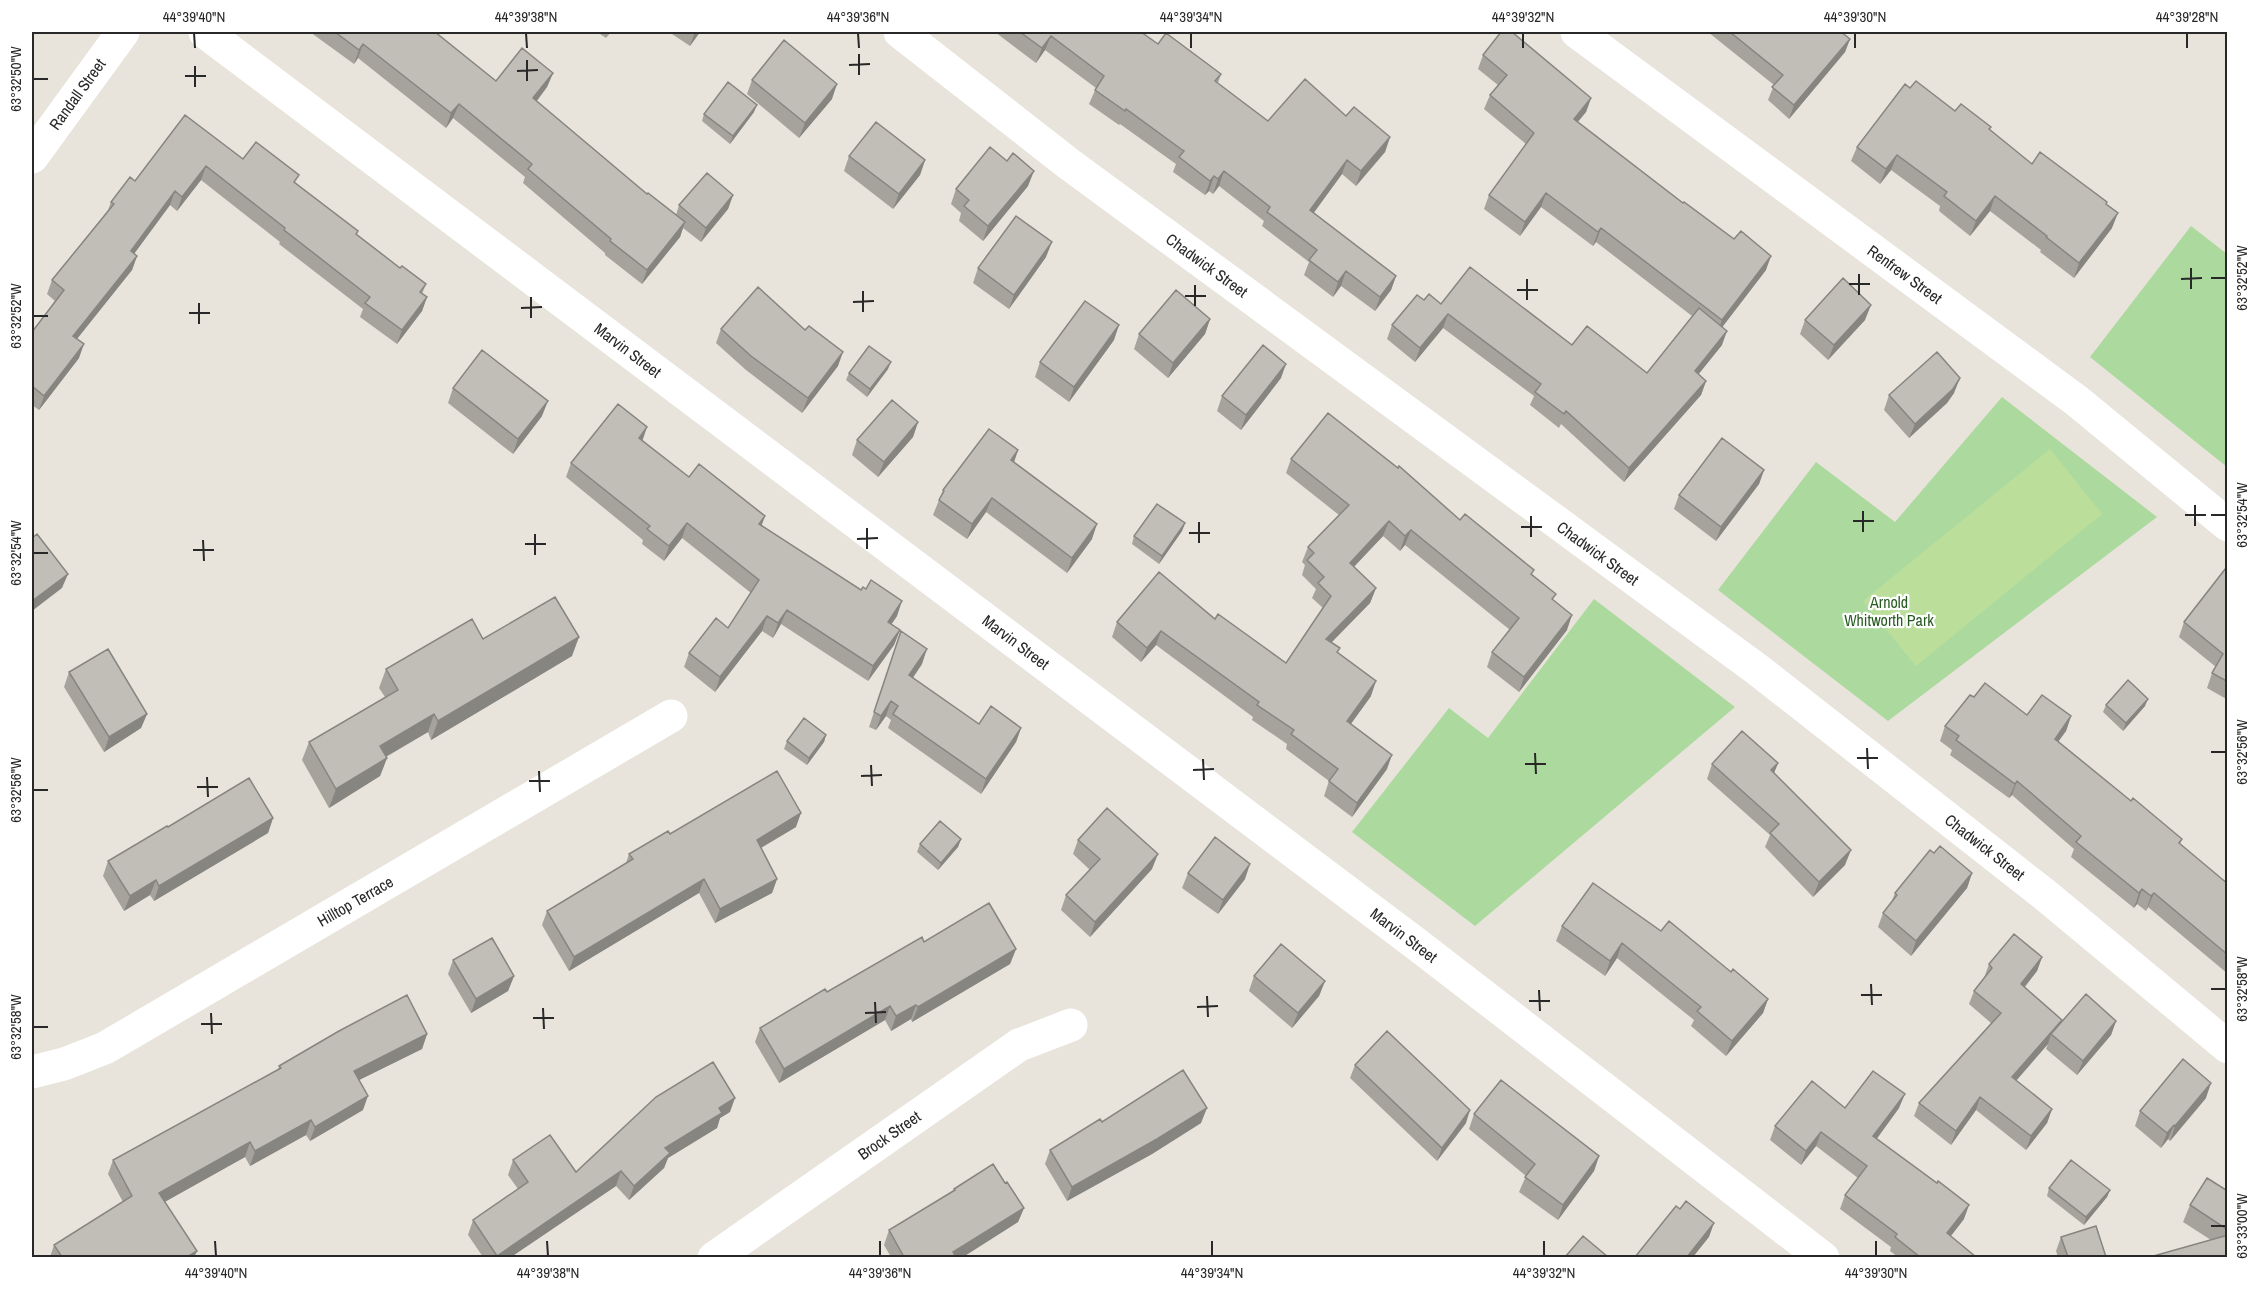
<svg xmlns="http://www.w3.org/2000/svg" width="2259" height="1289" viewBox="0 0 2259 1289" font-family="'Archivo Narrow',sans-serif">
<rect width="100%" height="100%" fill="#e8e4db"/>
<!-- green -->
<path fill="#acd99e" d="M2191 226 2227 254V467L2090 357Z
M2002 397 2157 517 1888 721 1718 590 1816 462 1895 522Z
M1594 599 1735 707 1475 926 1352 832 1449 708 1488 738Z"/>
<!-- pitch -->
<path fill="#bbdf9b" d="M2050 449 2102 514 1916 666 1863 601Z"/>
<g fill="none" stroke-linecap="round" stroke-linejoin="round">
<!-- street -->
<path stroke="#fff" stroke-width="33" d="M205 32 1415 943 1823 1258
M900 32 1069 164 1758 670 2044 894 2228 1047
M1577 32 2077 401 2228 525
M32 157 123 32
M32 1072 64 1064 105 1048 671 716
M714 1258 1019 1045 1071 1025"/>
</g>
<!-- wall -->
<path fill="#a6a39d" d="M310 32H435L496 81 553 73 547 87 537 101 647 194 676 215 679 205 733 195 728 209 701 242 683 228 680 237 642 284 605 255V253L523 183 525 177 453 118 446 128 358 58 354 64Z
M597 32H611L606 38Z
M669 32H700L690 46Z
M995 32H1141L1158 44 1221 74 1218 83 1268 121 1346 116 1390 137 1385 152 1356 186 1342 174 1313 213 1396 276 1391 290 1375 311 1341 286 1333 297 1304 275 1309 262 1262 226 1264 221 1219 186 1213 194 1209 191 1205 195 1173 172 1176 164 1120 124 1119 125 1089 104 1096 88 1045 50 1036 63Z
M1708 32H1841L1850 39 1845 52 1789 119 1768 100 1774 85Z
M1483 55 1591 98 1586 112 1578 122 1766 270 1722 327V345L1698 374 1706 381 1701 395 1624 482 1561 424 1559 428 1530 405 1534 396 1443 328 1415 362 1387 339 1392 325 1424 300 1441 304 1572 345 1647 373 1692 316 1596 242 1593 246 1541 207 1520 236 1484 209 1489 195 1526 144 1484 109 1490 95 1498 85 1478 69Z
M752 80 832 99 799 138 747 94Z
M1910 88 1955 111 1991 127 1989 130 2032 164 2106 205 2112 228 2074 278 2040 252 2041 250 1990 211 1970 236 1939 211 1940 206 1891 170 1880 184 1851 161 1857 147Z
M754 112 730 144 702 121 704 114Z
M185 115 243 159 296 183 357 235 400 268 426 284 422 294 427 297 422 311 397 344 360 317 363 309 279 244 280 242 201 180 177 211 170 205 134 253 137 256 132 270 77 339 79 358 39 410 32 405V332L55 301 47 294 52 280 108 210 111 202 135 181Z
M849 156 925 160 920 175 893 209 844 171Z
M1028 186 983 241 959 221 961 213 951 204 956 189Z
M1046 257 1009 309 973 283 978 268Z
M1210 319 1205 334 1168 378 1134 349 1139 334Z
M1805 320H1865L1828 360 1800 334Z
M721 329 838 366 802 413 746 370 716 343Z
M1114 340 1069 402 1035 377 1040 362Z
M888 369 867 397 846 380 849 373Z
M1281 378 1241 430 1217 411 1222 396Z
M453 388 542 416 513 454 448 403Z
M1954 393 1947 403 1909 438 1884 410 1889 395Z
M918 422 913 437 878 477 852 455 857 440Z
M642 440 689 477 897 616 891 624 900 630 894 645 868 681 781 624 773 638 762 631 715 692 684 667 689 653 728 628 751 593 682 538 664 561 642 544 643 540 566 477 571 463Z
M1018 450 1014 462 1092 539 1067 573 986 512 967 539 933 515 943 490Z
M1291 459 1460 520 1532 575 1553 600 1567 630 1519 692 1487 667 1492 652 1510 630 1405 545 1400 551 1383 536 1354 567 1376 588 1370 603 1332 642 1338 653 1371 696 1351 724 1387 769 1352 817 1324 796 1329 781 1286 749 1287 744 1252 720 1253 717 1156 645 1141 662 1112 637 1117 622 1215 619 1286 663 1323 608 1312 598 1316 589 1302 575 1305 565 1302 562 1308 547 1339 515 1286 473Z
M1764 470 1759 484 1716 541 1674 509 1679 495Z
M1185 523 1182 531 1159 564 1132 544 1134 536Z
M2228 570V700L2207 688 2212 673 2216 667 2179 637 2184 622Z
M901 631 922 664 913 678 979 724 1021 728 1016 742 981 794 888 728 891 720 886 716 876 730 869 727Z
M483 639 572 656 431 740 428 732 386 757 387 758 380 776 329 808 302 760 309 742 385 697 379 688 386 669Z
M69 672 147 714 141 728 104 752 64 687Z
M1974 697 2027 715 2071 716 2066 731 2058 742 2131 801 2182 839 2180 844 2228 884V974L2148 907 2146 911 2137 904 2134 908 2071 857 2074 849 2012 795 2009 798 1950 755 1952 750 1940 741 1945 726Z
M2106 705 2145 706 2123 731 2103 712Z
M826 735 824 742 807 765 784 749 787 741Z
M1778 763 1774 773 1845 865 1813 897 1765 847 1770 835 1707 779 1712 764Z
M273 818 268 833 154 901 150 895 124 911 103 876 108 861 168 827Z
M796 827 761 848 777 879 772 893 715 923 699 893 569 971 542 925 547 911 626 863 629 854 670 834Z
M961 839 958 847 938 870 917 852 920 844Z
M1078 840 1152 869 1090 937 1061 910 1066 895 1090 870 1073 854Z
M1934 853 1972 873 1967 888 1911 956 1878 927 1883 913 1891 903 1895 893Z
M1188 873 1245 879 1218 914 1182 888Z
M1562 926 1661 931 1731 972 1768 999 1763 1013 1726 1056 1691 1026 1694 1020 1617 958 1605 976 1556 941Z
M924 942 1016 949 1010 964 912 1022 911 1019 891 1031 885 1020 779 1083 755 1042 760 1028Z
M2042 957 2037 971 2025 987 2061 1023 2116 1021 2111 1035 2077 1075 2046 1049 2048 1044 2016 1081 2052 1109 2047 1123 2026 1150 1976 1110 1951 1145 1914 1116 1919 1103 1991 1023 1969 1004 1974 991 1984 978 1989 964Z
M453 960 514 976 508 991 471 1013 448 974Z
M1254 976 1325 981 1319 996 1292 1028 1249 991Z
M427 1034 422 1049 359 1080 363 1110 310 1141 306 1135 250 1166 245 1157 164 1202 197 1251 194 1257H50L54 1245 123 1202 108 1174 113 1160 278 1070 279 1066Z
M1355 1065 1466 1123 1437 1161 1350 1078Z
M2206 1098 2170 1141 2168 1139 2161 1148 2135 1126 2140 1111Z
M1845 1108H1899L1876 1139 1964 1219 1951 1236 1976 1257H1898L1890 1251 1891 1247 1840 1209 1845 1195 1858 1178 1816 1146 1801 1165 1770 1140 1775 1126Z
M730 1112 720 1118 717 1128 668 1158 664 1168 629 1200 616 1186 511 1257H483L468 1235 473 1220 518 1189 508 1175 513 1160 576 1172Z
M1474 1114 1599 1156 1594 1171 1558 1220 1519 1192 1526 1176 1469 1129Z
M1102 1122 1201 1123 1152 1154 1067 1201 1045 1164 1050 1150Z
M2049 1188 2110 1190 2107 1197 2084 1225 2047 1196Z
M2228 1188V1257L2211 1240 2183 1222 2190 1205 2226 1190Z
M954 1189 1024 1208 1018 1222 963 1257H891L884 1245 889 1230 953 1192Z
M2061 1237 2106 1257H2058L2056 1251Z"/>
<!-- shaded-wall -->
<path fill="#878580" d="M695 32H700L690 46Z
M1051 36 1045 50 1036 63 1042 48Z
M1850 39 1845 52 1789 119 1794 105Z
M363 44 358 58 354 64 359 50Z
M553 73 547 87 528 112 533 98Z
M837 84 832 99 799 138 805 123Z
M1591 98 1586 112 1568 133 1574 119Z
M459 104 453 118 446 128 451 113Z
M757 105 754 112 730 144 733 136Z
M1390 137 1385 152 1356 186 1361 171Z
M1897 155 1891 170 1880 184 1886 169Z
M925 160 920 175 893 209 899 194Z
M1347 160 1342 174 1305 225 1310 210Z
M206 166 201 180 177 211 182 197Z
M1034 171 1028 186 983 241 988 226Z
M1224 171 1219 186 1213 194 1218 179Z
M1214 176 1209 191 1205 195 1210 181Z
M175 191 170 205 126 265 131 251Z
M1546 193 1541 207 1520 236 1525 222Z
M733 195 728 209 701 242 706 228Z
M1995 196 1990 211 1970 236 1976 221Z
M2118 213 2112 228 2074 278 2079 263Z
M685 222 680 237 642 284 647 270Z
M1601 228 1596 242 1593 246 1598 232Z
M1052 242 1046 257 1009 309 1014 295Z
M137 256 132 270 68 350 73 336Z
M1771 256 1766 270 1717 334 1722 320Z
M1346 271 1341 286 1333 297 1338 282Z
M1396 276 1391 290 1375 311 1380 297Z
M427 297 422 311 397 344 402 330Z
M1871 305 1865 320 1828 360 1834 345Z
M1448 314 1443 328 1415 362 1420 348Z
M1210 319 1205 334 1168 378 1173 363Z
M1119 325 1114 340 1069 402 1074 387Z
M1727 331 1722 345 1690 385 1695 371Z
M84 344 79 358 39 410 44 396Z
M843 352 838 366 802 413 808 398Z
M891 362 888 369 867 397 870 389Z
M1286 364 1281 378 1241 430 1246 415Z
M1960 378 1954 393 1947 403 1909 438 1915 424Z
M1706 381 1701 395 1624 482 1629 468Z
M548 401 542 416 513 454 518 439Z
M918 422 913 437 878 477 884 462Z
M647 427 642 442 639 438Z
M1018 450 1013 465 1011 460Z
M1764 470 1759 484 1716 541 1721 527Z
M992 498 986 512 967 539 972 524Z
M765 516 760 530 759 524Z
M1389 521 1383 536 1344 577 1350 563Z
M687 523 682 538 664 561 669 546Z
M1185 523 1182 531 1159 564 1162 556Z
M1097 524 1092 539 1067 573 1072 558Z
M1411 530 1405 545 1400 551 1405 536Z
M68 574 62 588 32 611V601Z
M1376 588 1370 603 1321 653 1326 639Z
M902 601 897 616 883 637 888 622Z
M787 610 781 624 773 638 778 623Z
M1572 615 1567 630 1519 692 1524 677Z
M767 616 762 631 715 692 720 677Z
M900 630 894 645 868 681 873 666Z
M1161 631 1156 645 1141 662 1147 648Z
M579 637 572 656 431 740 438 721Z
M927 649 922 664 904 690 909 675Z
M1376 681 1371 696 1342 736 1347 721Z
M2148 699 2145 706 2123 731 2126 723Z
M891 701 886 716 876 730 881 716Z
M147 714 141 728 104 752 109 737Z
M434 714 428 732 373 764 380 746Z
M2071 716 2066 731 2049 754 2055 739Z
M1021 728 1016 742 981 794 986 779Z
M826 735 824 742 807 765 809 758Z
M1392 755 1387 769 1352 817 1357 803Z
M387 758 380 776 329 808 336 789Z
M1778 763 1772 778 1771 770Z
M2017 781 2012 795 2009 798 2015 784Z
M801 813 796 827 752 853 757 840Z
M273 818 268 833 154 901 159 886Z
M961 839 958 847 938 870 941 863Z
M1851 850 1845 865 1813 897 1819 882Z
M1158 854 1152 869 1090 937 1095 922Z
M1250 864 1245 879 1218 914 1223 900Z
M1972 873 1967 888 1911 956 1916 941Z
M704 879 699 893 569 971 574 957Z
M777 879 772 893 715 923 720 909Z
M156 880 150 895 124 911 130 896Z
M2142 889 2137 904 2134 908 2139 893Z
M2154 893 2148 907 2146 911 2151 896Z
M1622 943 1617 958 1605 976 1610 961Z
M1016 949 1010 964 912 1022 918 1007Z
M2042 957 2037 971 2016 997 2021 984Z
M514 976 508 991 471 1013 476 999Z
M1325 981 1319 996 1292 1028 1298 1013Z
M1768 999 1763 1013 1726 1056 1732 1041Z
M916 1005 911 1019 891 1031 896 1016Z
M890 1006 885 1020 779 1083 784 1069Z
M2062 1020 2057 1033 2051 1034 2048 1044 2007 1091 2012 1077Z
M2116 1021 2111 1035 2077 1075 2083 1061Z
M427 1034 422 1049 349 1085 354 1071Z
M2211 1083 2206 1098 2170 1141 2175 1126Z
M1905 1094 1899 1108 1868 1151 1873 1136Z
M368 1096 363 1110 310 1141 315 1127Z
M1980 1097 1976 1110 1951 1145 1956 1131Z
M735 1098 730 1112 720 1118 717 1128 668 1158 664 1168 629 1200 634 1186 665 1148 719 1108Z
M1207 1108 1201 1123 1152 1154 1067 1201 1072 1187Z
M2052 1109 2047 1123 2026 1150 2031 1136Z
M1470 1110 1466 1123 1437 1161 1442 1148Z
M311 1120 306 1135 250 1166 255 1151Z
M2174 1125 2168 1139 2161 1148 2167 1133Z
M1821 1132 1816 1146 1801 1165 1806 1151Z
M250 1142 245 1157 154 1208 159 1193Z
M1599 1156 1594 1171 1558 1220 1563 1205Z
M621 1171 616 1186 511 1257H497V1256Z
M2110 1190 2107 1197 2084 1225 2086 1217Z
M1969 1205 1964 1219 1942 1247 1947 1233Z
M1024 1208 1018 1222 963 1257H951L953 1252Z
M1714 1223 1709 1237 1693 1257H1687Z
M197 1251 194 1257H187Z"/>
<!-- building -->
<path fill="#c1beb7" stroke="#878580" stroke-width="1.5" d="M335 32H435L496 81 522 48 553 73 533 98 647 194 648 193 685 222 647 270 610 241 611 239 528 169 532 164 459 104 451 113 363 44 359 50Z
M1020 32H1141L1158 44 1166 33 1221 74 1215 81 1268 121 1305 79 1346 116 1354 107 1390 137 1361 171 1347 160 1310 210 1396 276 1380 297 1346 271 1338 282 1309 260 1317 250 1267 212 1270 207 1224 171 1218 179 1214 176 1210 181 1179 157 1184 151 1181 149 1126 109 1125 111 1095 90 1104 76 1051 36 1042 48Z
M1501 32H1512L1591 98 1574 119 1683 203 1684 202 1734 239 1741 231 1771 256 1722 320 1601 228 1598 232 1546 193 1525 222 1489 195 1534 133 1490 95 1507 75 1483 55Z
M1730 32H1841L1850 39 1794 105 1772 87 1783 75Z
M784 40 837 84 805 123 752 80Z
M1916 81 1955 111 1961 104 1991 127 1989 129 2032 164 2040 152 2107 202 2106 204 2118 213 2079 263 2046 237 2047 236 1995 196 1976 221 1944 196 1947 192 1897 155 1886 169 1857 147 1905 84 1910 88Z
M728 82 757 105 733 136 704 114Z
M185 115 243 159 256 142 299 175 294 182 358 231 356 234 400 268 402 266 426 284 420 292 427 297 402 330 365 303 370 297 284 230 285 228 206 166 182 197 175 191 131 251 137 256 73 336 84 344 44 396 32 386V332L64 290 52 280 114 204 111 202 130 177 135 181Z
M876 122 925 160 899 194 849 156Z
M990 147 1007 161 1013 153 1034 171 988 226 964 206 969 200 956 189Z
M707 173 733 195 706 228 679 205Z
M1016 216 1052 242 1014 295 978 268Z
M1470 267 1572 345 1587 326 1647 373 1699 308 1727 331 1695 371 1706 381 1629 468 1566 411 1564 414 1535 392 1541 384 1448 314 1420 348 1392 325 1417 295 1424 300 1429 294 1441 304Z
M1843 278 1871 305 1834 345 1805 320Z
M758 287 805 330 809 326 843 352 808 398 751 356 721 329Z
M1176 290 1210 319 1173 363 1139 334Z
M1085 301 1119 325 1074 387 1040 362Z
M1263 345 1286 364 1246 415 1222 396Z
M869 346 891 362 870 389 849 373Z
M482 350 548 401 518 439 453 388Z
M1937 352 1960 378 1953 389 1915 424 1889 395Z
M892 400 918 422 884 462 857 440Z
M618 404 647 427 639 438 689 477 699 464 765 516 759 524 861 590 863 587 866 589 871 580 902 601 888 622 900 630 873 666 787 610 778 623 767 616 720 677 689 653 716 618 728 628 759 580 687 523 669 546 647 529 650 526 571 463Z
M1328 413 1398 468 1399 466 1460 520 1465 514 1534 570 1531 574 1556 594 1552 599 1572 615 1524 677 1492 652 1519 618 1411 530 1405 536 1389 521 1350 563 1376 588 1326 639 1340 648 1337 652 1376 681 1347 721 1392 755 1357 803 1329 781 1338 769 1291 734 1294 730 1257 705 1259 702 1161 631 1147 648 1117 622 1159 572 1215 619 1218 614 1286 663 1331 596 1318 583 1324 577 1307 560 1314 553 1308 547 1349 505 1291 459Z
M989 429 1018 450 1011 460 1097 524 1072 558 992 498 972 524 939 500 944 491 943 490Z
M1722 438 1764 470 1721 527 1679 495Z
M1157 504 1185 523 1162 556 1134 536Z
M37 534 68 574 32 601V538Z
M2226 568 2228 570V682L2212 673 2223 654 2184 622Z
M555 597 579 637 438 721 434 714 380 746 387 758 336 789 309 742 398 690 386 669 472 619 483 639Z
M901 631 927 649 909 675 979 724 991 706 1021 728 986 779 893 714 898 706 891 701 881 716 874 712Z
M108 649 147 714 109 737 69 672Z
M2128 680 2148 699 2126 723 2106 705Z
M1985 683 2027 715 2042 695 2071 716 2055 739 2131 801 2133 798 2182 839 2179 843 2228 884V955L2154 893 2151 896 2142 889 2139 893 2076 842 2081 836 2017 781 2015 784 1956 740 1959 736 1945 726 1970 695 1974 697Z
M804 718 826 735 809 758 787 741Z
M1742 731 1778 763 1771 770 1851 850 1819 882 1770 833 1779 824 1712 764Z
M777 771 801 813 757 840 777 879 720 909 704 879 574 957 547 911 633 859 629 854 668 831 670 834Z
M249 778 273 818 159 886 156 880 130 896 108 861 167 826 168 827Z
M1107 808 1158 854 1095 922 1066 895 1100 859 1078 840Z
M940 821 961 839 941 863 920 844Z
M1215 837 1250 864 1223 900 1188 873Z
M1940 846 1972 873 1916 941 1883 913 1897 895 1895 893 1930 850 1934 853Z
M1593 883 1661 931 1669 921 1731 972 1733 969 1768 999 1732 1041 1697 1011 1701 1007 1622 943 1610 961 1562 926Z
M989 903 1016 949 918 1007 916 1005 896 1016 890 1006 784 1069 760 1028 825 989 827 992 922 937 924 942Z
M2014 934 2042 957 2021 984 2062 1020 2012 1077 2052 1109 2031 1136 1980 1097 1956 1131 1919 1103 2001 1013 1974 991 1992 968 1989 964Z
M492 938 514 976 476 999 453 960Z
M1281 944 1325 981 1298 1013 1254 976Z
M2086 994 2116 1021 2083 1061 2051 1034Z
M407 995 427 1034 354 1071 368 1096 315 1127 311 1120 255 1151 250 1142 159 1193 197 1251 187 1257H62L54 1245 132 1196 113 1160 281 1068 279 1066 339 1031Z
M1387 1031 1470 1110 1442 1148 1355 1065Z
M2183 1059 2211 1083 2175 1126 2174 1125 2167 1133 2140 1111Z
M713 1062 735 1098 719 1108 722 1113 665 1148 670 1153 634 1186 621 1171 497 1256 473 1220 528 1182 513 1160 550 1135 576 1172 656 1097Z
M1183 1070 1207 1108 1157 1139 1072 1187 1050 1150 1100 1119 1102 1122Z
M1873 1071 1905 1094 1873 1136 1937 1183 1938 1181 1969 1205 1947 1233 1976 1257H1920L1895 1237 1897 1234 1845 1195 1867 1166 1821 1132 1806 1151 1775 1126 1812 1081 1845 1108Z
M1501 1080 1599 1156 1563 1205 1525 1177 1535 1164 1474 1114Z
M2071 1160 2110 1190 2086 1217 2049 1188Z
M993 1164 1005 1183 1007 1182 1024 1208 953 1252 956 1257H904L889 1230 955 1190 954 1189Z
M2207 1178 2226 1190 2228 1188V1230L2190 1205Z
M1686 1201 1714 1223 1687 1257H1635L1676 1206 1680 1209Z
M2096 1226 2106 1257H2068L2061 1237Z
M2228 1235V1257H2150Z
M1583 1236 1608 1257H1565Z"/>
<!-- ticks -->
<path fill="none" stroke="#282828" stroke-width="2" d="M194 33 195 48M526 33 527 48M858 33 859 48M1191 33V48M1523 33V48M1855 33V48M2187 33V48M859 54V75M527 60V81M849 65 870 64M195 66V87M517 71 538 70M185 76H206M33 79H48M2191 268V289M1859 274V295M2211 278H2226M1527 279V300M2181 279 2202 278M1849 284H1870M1195 285V306M1517 290H1538M863 291V312M1185 296H1206M531 297V318M853 302 874 301M199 303V324M521 308 542 307M189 313H210M33 316H48M2195 505V526M1863 511V532M2185 515H2206M2211 515H2226M1531 516V537M1853 521H1874M1199 522V543M1521 527H1542M867 528V549M1189 533H1210M535 534V555M857 539 878 538M203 540 204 561M525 544H546M193 550H214M33 553H48M1867 748 1868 769M2211 752H2226M1535 753 1536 774M1857 758H1878M1203 759 1204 780M1525 764H1546M871 765 872 786M1193 770 1214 769M539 771 540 792M861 776 882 775M207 777 208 797M529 781H550M197 787H218M33 790H48M1871 984 1872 1005M2211 989H2226M1539 990 1540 1011M1861 995H1882M1207 996 1208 1017M1529 1001H1550M875 1002 876 1023M1197 1007 1218 1006M543 1008 544 1029M211 1013 212 1034M865 1013 886 1012M533 1018H554M201 1024H222M33 1027H48M2211 1226H2226M215 1241 216 1256M547 1241 548 1256M880 1241V1256M1212 1241V1256M1544 1241V1256M1876 1241V1256"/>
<g text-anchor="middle" stroke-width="4.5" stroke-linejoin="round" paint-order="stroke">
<!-- street labels -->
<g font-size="16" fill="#282828" stroke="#fff">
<text transform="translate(77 94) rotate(-54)" y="6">Randall Street</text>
<text transform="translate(1207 265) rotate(36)" y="6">Chadwick Street</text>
<text transform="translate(1905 274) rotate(36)" y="6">Renfrew Street</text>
<text transform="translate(628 350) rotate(37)" y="6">Marvin Street</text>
<text transform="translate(1598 553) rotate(36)" y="6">Chadwick Street</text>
<text transform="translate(1016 642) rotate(37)" y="6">Marvin Street</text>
<text transform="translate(1985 847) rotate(38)" y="6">Chadwick Street</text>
<text transform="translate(355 901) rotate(-30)" y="6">Hilltop Terrace</text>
<text transform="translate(1404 935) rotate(37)" y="6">Marvin Street</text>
<text transform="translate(889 1135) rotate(-35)" y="6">Brock Street</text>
</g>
<!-- park labels -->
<g font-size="16" fill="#285b22" stroke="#fff">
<text x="1889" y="608">Arnold<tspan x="1889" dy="18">Whitworth Park</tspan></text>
</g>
</g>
<!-- border -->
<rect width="2259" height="1289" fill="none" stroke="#ffffff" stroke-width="66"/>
<rect x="33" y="33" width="2193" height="1223" fill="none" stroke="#282828" stroke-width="2"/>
<g font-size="15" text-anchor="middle" fill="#282828">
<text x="194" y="22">44°39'40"N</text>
<text x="526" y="22">44°39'38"N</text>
<text x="858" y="22">44°39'36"N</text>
<text x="1191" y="22">44°39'34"N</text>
<text x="1523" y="22">44°39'32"N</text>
<text x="1855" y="22">44°39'30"N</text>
<text x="2187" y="22">44°39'28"N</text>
<text transform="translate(16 79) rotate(-90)" y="5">63°32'50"W</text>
<text transform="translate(2242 278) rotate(-90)" y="5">63°32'52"W</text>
<text transform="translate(16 316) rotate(-90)" y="5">63°32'52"W</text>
<text transform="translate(2242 515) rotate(-90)" y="5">63°32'54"W</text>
<text transform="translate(16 553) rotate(-90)" y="5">63°32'54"W</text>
<text transform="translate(2242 752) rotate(-90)" y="5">63°32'56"W</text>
<text transform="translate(16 790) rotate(-90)" y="5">63°32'56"W</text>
<text transform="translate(2242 989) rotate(-90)" y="5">63°32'58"W</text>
<text transform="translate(16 1027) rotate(-90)" y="5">63°32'58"W</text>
<text transform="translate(2242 1226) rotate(-90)" y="5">63°33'00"W</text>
<text x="216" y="1278">44°39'40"N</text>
<text x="548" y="1278">44°39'38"N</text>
<text x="880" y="1278">44°39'36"N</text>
<text x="1212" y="1278">44°39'34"N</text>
<text x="1544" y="1278">44°39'32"N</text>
<text x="1876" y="1278">44°39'30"N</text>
</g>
</svg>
